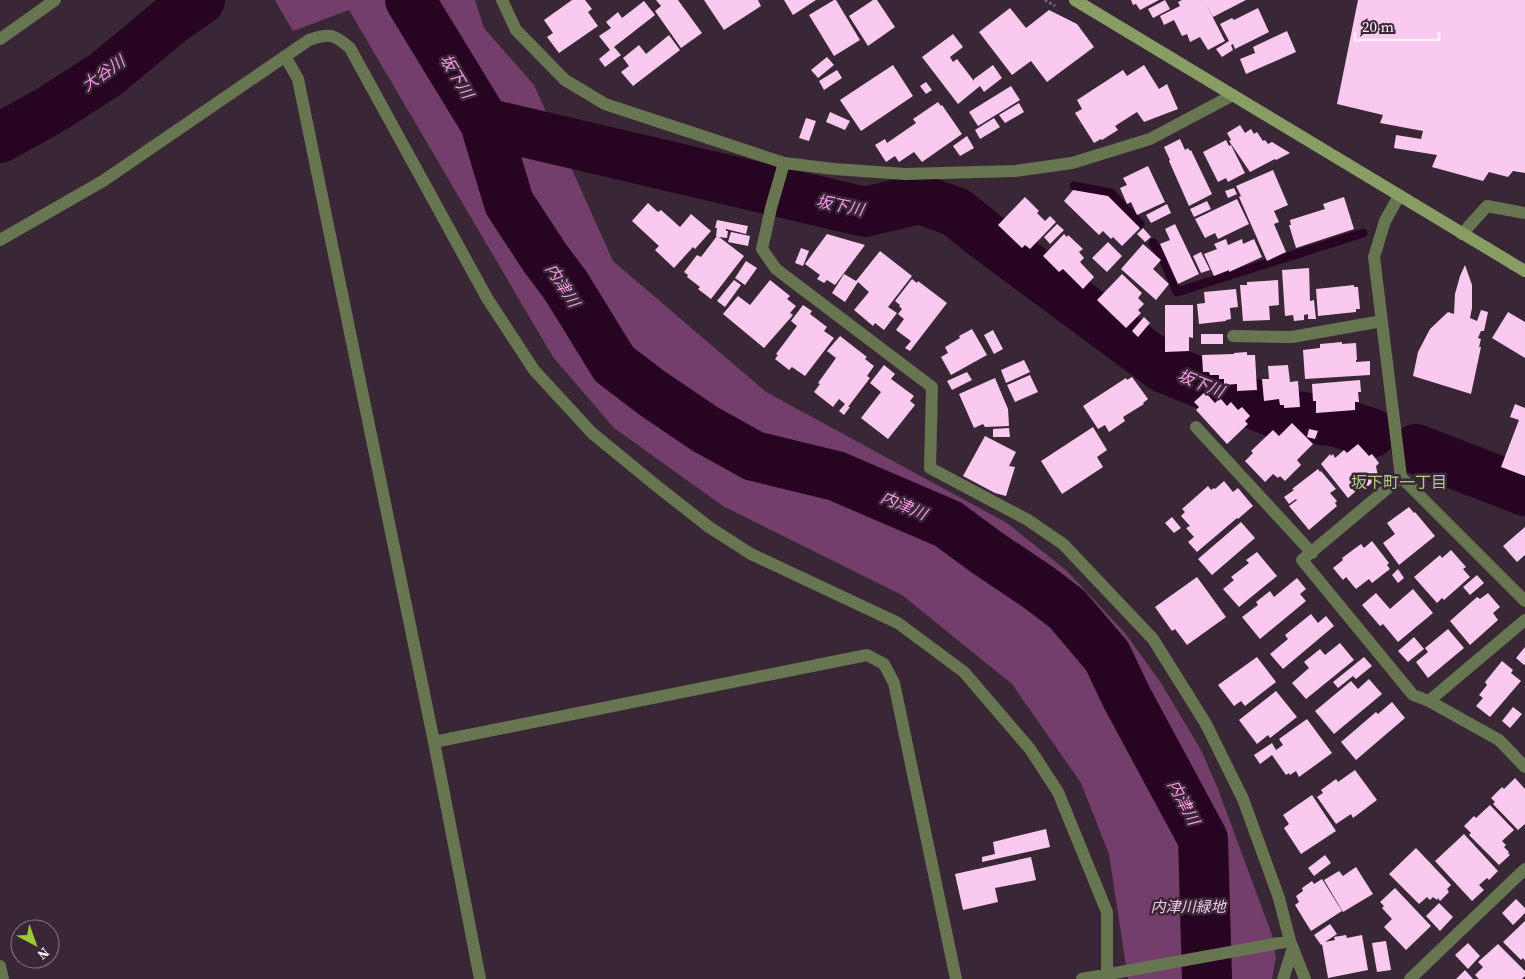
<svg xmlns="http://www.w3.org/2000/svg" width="1525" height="979" viewBox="0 0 1525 979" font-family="'Source Serif 4','Noto Sans JP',serif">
<rect width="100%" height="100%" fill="#3a2736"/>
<!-- green -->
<path fill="#743e6b" d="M275 0H475L484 28 534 85 613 261 766 392 1007 523 1067 571 1125 633 1161 683 1201 750 1218 789 1272 935 1276 958 1272 979H1128L1109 854 1081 783 1012 684 902 595 723 506 614 428 553 357 349 10 293 31Z"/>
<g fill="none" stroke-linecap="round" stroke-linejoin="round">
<!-- stream -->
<path stroke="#270422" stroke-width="9" d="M1074 186 1111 193 1140 224
M956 212 970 203
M1153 243 1163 258 1177 292 1363 233"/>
<!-- river -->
<path stroke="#270422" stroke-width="50" d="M410 0 485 123 865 212 919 199 956 212 987 237 1164 368 1276 413 1337 422 1371 433
M485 123 509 203 545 258 566 286 614 364 652 393 705 429 754 456 836 476 948 524 986 552 1038 587 1067 609 1107 656 1127 698 1203 839 1207 979
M0 138 52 109 105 75 170 21 200 0
M1416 449 1525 491"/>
</g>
<!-- building -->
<path fill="#fac9ef" d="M572 0H585L592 9 588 12 598 26 559 53 547 37 553 33 544 20Z
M656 0H678L702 33 681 48 655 11 661 6Z
M704 0H758L761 6 724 30Z
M784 0H816L793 15Z
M834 0H836L860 40 834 56 809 15Z
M873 0H877L895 27 868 46 849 16Z
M1131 0H1159L1140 10 1136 4 1133 5Z
M1165 0 1170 9 1153 18 1148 9Z
M1182 0H1246L1213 17 1205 2 1225 41 1208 50 1200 37 1190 42 1187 34 1182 36 1174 20 1164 25 1160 16 1180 6 1178 2Z
M1358 0H1525V173L1513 171 1508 177 1489 172 1483 181 1432 167 1437 155 1394 148 1396 135 1421 139 1423 131 1380 123 1383 115 1337 104Z
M644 1 655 15 614 47 621 55 605 67 599 59 610 50 599 36 611 28 606 22 618 12 622 18Z
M1010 8 1026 28 1049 10 1077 24 1094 47 1047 82 1031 61 1012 75 979 32Z
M1258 8 1269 32 1235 49 1233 44 1231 45 1233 50 1222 57 1216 49 1229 41 1220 24 1232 18 1234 20Z
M1287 31 1296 52 1246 74 1240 59 1255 53 1253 47Z
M953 34 963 47 950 57 953 62 957 59 974 81V79L993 65 1002 78 984 92 980 86 958 104 922 57Z
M669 35 680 50 633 86 621 72 629 66 623 58 639 45 646 54Z
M827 57 834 65 818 78 811 70Z
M893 65 913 96 861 131 840 100Z
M1144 65 1159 89 1167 84 1178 109 1144 122 1137 112 1115 126 1118 130 1102 140 1101 139 1094 143 1075 113 1082 109 1077 100 1123 70 1127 76Z
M837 70 842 78 824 90 819 81Z
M926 82 932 90 926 94 920 86Z
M1011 86 1020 100 978 126 969 112Z
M938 102 941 106 942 105 962 134 922 162 914 152 899 162 895 156 886 162 875 145 885 139 887 143 916 123 913 119Z
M1019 103 1024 112 1005 123 999 115Z
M830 112 850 121 845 130 826 122Z
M806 118 816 121 809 141 799 138Z
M994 118 1000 127 980 139 975 130Z
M1240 125 1245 133 1251 129 1254 134 1257 132 1263 141 1265 140 1268 144 1272 142 1290 153 1276 160 1275 159 1250 172 1229 141 1231 140 1227 133Z
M967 136 974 148 960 156 953 146Z
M1180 139 1185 150 1188 148 1190 151 1191 150 1212 194 1189 206 1169 161 1170 160 1164 147Z
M1226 140 1229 146 1231 145 1245 173 1228 182 1226 178 1218 182 1203 152Z
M1148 166 1165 202 1137 215 1131 202 1127 204 1120 188 1127 185 1123 178Z
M1273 170 1288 205 1274 211 1279 222 1274 224 1286 252 1267 261 1239 197 1241 196 1236 186Z
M1234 188 1237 194 1228 198 1225 191Z
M1073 190 1108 196 1140 228 1122 246 1113 237 1111 239 1103 231 1099 235 1064 201Z
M1025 197 1039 211 1037 213 1045 221 1050 216 1056 222 1030 249 1025 245 1022 248 998 225Z
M1344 197 1354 229 1296 248 1289 225H1291L1290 220 1325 209 1323 204Z
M1237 199 1249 224 1218 239 1215 233 1205 238 1195 219Z
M1207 201 1211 209 1194 217 1190 209Z
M648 203 658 212 661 210 680 227 691 214 711 231 695 249 693 247 674 268 655 250 659 246 632 221Z
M1167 204 1171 213 1151 223 1146 215Z
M717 220 748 226 746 234 726 229V231H728L727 238 719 237 744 256 711 299 698 289 700 287 687 277 688 275 684 272 697 255 701 257 717 236H716L717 228H715Z
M1057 224 1064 230 1050 244 1044 237Z
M1175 224 1199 274 1178 284 1160 244 1170 240 1165 229Z
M1143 228 1151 237 1145 242 1137 234Z
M731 232 750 236 748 246 728 242Z
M827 234 865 245 835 285 827 280 824 283 817 279 820 275 805 264Z
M1064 234 1067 237 1068 235 1083 249 1079 252 1084 258 1080 262 1094 277 1083 289 1063 269 1059 272 1043 256Z
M1226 239 1228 245 1242 239 1243 244 1254 239 1262 257 1229 272V270L1214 276 1204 254 1217 249 1214 244Z
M1108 242 1122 256 1107 272 1092 258Z
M1143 244 1161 260 1153 269 1169 284 1156 300 1121 269Z
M801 248 809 251 803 266 795 263Z
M880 251 912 276 888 307 897 313 884 330 875 323 873 326 854 310 869 292 858 282 845 302 832 293 844 274 856 281Z
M1201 252 1210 270 1201 273 1193 256Z
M746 261 757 268 745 285 735 278Z
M1465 265 1472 285V308L1470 318 1477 321 1481 310 1488 312 1484 331H1481L1478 338 1481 339 1479 347H1481L1471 394 1413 376 1418 352 1430 329 1448 312 1454 314 1455 294 1460 276Z
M1309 268 1310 301 1314 300 1316 319H1308V314L1304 315V320L1294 321 1293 315 1285 316 1282 270Z
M1122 274 1142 293 1138 298 1144 304 1138 310 1141 313 1126 328 1097 300Z
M912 279 917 283 918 281 947 303 910 351 905 348 911 341 896 330 904 319 898 314 902 309 899 306 900 305 895 301Z
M734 280 741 285 725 307 717 301Z
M770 280 790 296 787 299 796 306 790 313 793 315 764 348 723 314 738 296 750 305Z
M1278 280 1279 305 1269 306 1270 320 1243 321 1240 285H1247V282Z
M1354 285V287H1358L1360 309H1356V312L1318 316 1316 289Z
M1236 289 1238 307 1230 308 1231 319 1226 320V321L1199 324 1197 304 1205 303 1204 292Z
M803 305 812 311 810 314 827 327 824 331 834 338 805 376 792 367 789 370 775 359 778 355 776 354 797 326 791 321Z
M1165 305H1193V338L1189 337V351L1165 352Z
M1508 312 1525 322V358L1492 338Z
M1144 317 1150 323 1138 337 1132 331Z
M972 329 987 355 951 375 941 357 948 353 945 347 960 338 959 336Z
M993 330 1003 349 994 354 984 335Z
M1201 334H1223V344H1201Z
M840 336 867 357 865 359 874 366 867 376 870 378 848 407H850L844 415 839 411 845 404 839 399 833 407 814 392 820 384 818 383 836 358 827 351Z
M1342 342V344L1356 343 1357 360H1356V362L1370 361V375L1305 379 1303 350 1320 348V344Z
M1247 352V355H1255L1257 390 1237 391V384L1224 385V379H1219V375H1210L1209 372H1203L1202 355 1234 354V353Z
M1024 360 1030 372 1006 383 1001 370Z
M884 365 895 374 891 379 914 396 910 401 915 405 888 439 861 418 881 392 870 383Z
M1288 365 1290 382 1298 381 1300 407 1284 408V405H1280L1279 399 1264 401 1262 379H1269L1268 366Z
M967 372 972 380 952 390 947 381Z
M1030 375 1038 392 1015 402 1007 385Z
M1132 377 1148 399 1143 403 1144 404 1123 417 1125 421 1109 432 1105 425 1098 429 1083 406 1126 378 1127 380Z
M995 378 1008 409 1009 426 985 427 983 424 974 428 959 394Z
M1360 380 1361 392H1358L1359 402H1355V410L1316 413V401H1313L1312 384Z
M1205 392 1215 403 1220 398 1227 406 1231 402 1238 410 1242 407 1250 416 1245 421 1248 424 1227 444 1196 410 1199 407 1194 402Z
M1515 404 1525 408V476L1501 467 1519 420 1510 417Z
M1292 423 1313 444 1297 460 1301 465 1285 481 1280 476 1278 478 1273 474 1265 482 1245 461 1253 453 1251 451 1273 430 1279 436Z
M1093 427 1107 450 1097 457 1103 467 1062 494 1041 461Z
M1009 428 1010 437H993V429Z
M1309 429 1318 431 1315 439 1307 437Z
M985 436 1016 452 1009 466 1015 467 1006 496 995 493 963 476Z
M1358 444 1369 456 1372 454 1379 463 1376 466 1378 477 1366 488 1363 485 1348 498 1321 464 1330 454 1331 456 1333 454 1335 458 1344 450 1347 453Z
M1318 469 1320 472 1321 471 1336 489 1330 493 1337 501 1335 503 1337 506 1309 530 1289 506 1297 500 1296 499 1289 504 1284 497 1294 490 1292 489Z
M1224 481 1233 492 1238 488 1253 506 1238 519 1237 518 1197 552 1188 542 1194 537 1186 528 1190 526 1181 516 1185 512 1182 509 1208 486 1211 490 1214 488 1215 489Z
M1409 507 1414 513 1415 512 1435 536 1399 565 1383 543 1395 534 1387 523Z
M1172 517 1181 528 1174 533 1165 523Z
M1241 522 1255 538 1212 575 1198 559Z
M1525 527V555L1517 562 1503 546Z
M1372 541 1389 563 1387 565 1390 569 1372 583 1369 579 1356 589 1346 577 1343 580 1333 568 1343 560 1342 558 1361 544 1364 548Z
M1451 550 1466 567 1463 569 1470 577 1444 600 1442 598 1437 603 1414 577 1440 555 1442 558Z
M1257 552 1277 576 1239 607 1223 589 1234 580 1231 577 1249 563 1246 560Z
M1398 569 1404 578 1398 583 1392 575Z
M1477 575 1484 583 1470 595 1463 587Z
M1197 577 1226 617 1187 645 1175 629 1172 631 1155 607Z
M1297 578 1306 589 1300 594 1306 601 1260 639 1242 617 1258 605 1256 602 1270 591 1274 597Z
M1413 589 1433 613 1398 642 1383 624 1380 626 1362 605 1376 593 1390 609Z
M1488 593 1500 607 1493 613 1498 620 1470 645 1450 621 1477 597 1480 599Z
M1311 614 1318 623 1326 616 1334 626 1283 669 1270 654 1288 639 1285 635Z
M1448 629 1464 648 1428 678 1416 662 1428 652 1425 648Z
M1414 637 1424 649 1408 662 1398 651Z
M1340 643 1354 660 1306 699 1292 683 1309 668 1304 662 1320 649 1325 655Z
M1525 647V664L1524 665 1516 658Z
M1257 657 1276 682 1245 706 1241 701 1234 706 1218 685Z
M1364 657 1372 666 1356 679 1353 676 1338 688 1333 682Z
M1502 661 1513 670 1511 673 1521 681 1490 717 1476 706 1483 698 1479 695 1487 685 1485 682Z
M1369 679 1382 694 1334 734 1315 711 1351 681 1358 689Z
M1276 691 1297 717 1270 738 1268 735 1257 744 1239 720Z
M1392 702 1405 718 1356 760 1341 742 1376 712 1378 714Z
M1513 707 1522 714 1510 728 1502 721Z
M1307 719 1332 753 1299 777 1296 771 1290 775 1289 773 1286 775 1272 755 1260 764 1254 755 1272 743 1276 750 1283 745 1279 739Z
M1355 770 1377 800 1353 818 1351 814 1336 824 1317 797 1323 793 1321 790 1336 779 1338 782Z
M1515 778 1525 789V824L1518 830 1493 804 1495 802 1491 798 1502 787 1504 789Z
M1312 795 1336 831 1301 854 1284 828 1289 824 1283 815Z
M1490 805 1514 830 1502 841 1506 845 1504 847 1509 852 1508 853 1510 855 1499 865 1469 835 1471 833 1464 826 1474 816 1476 818Z
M1046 829 1050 847 982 862V857L995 854 993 842Z
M1464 834 1498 871 1489 880 1487 878 1479 885 1484 890 1472 901 1435 861Z
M1416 848 1451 885 1447 889 1449 892 1440 901 1438 898 1437 900 1433 897 1430 900 1427 897 1419 904 1389 874Z
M1325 855 1331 863 1314 876 1308 868Z
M1031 857 1036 880 995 888 998 902 963 910 955 874Z
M1356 867 1373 894 1343 912 1324 880 1339 871 1343 876Z
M1322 879 1342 911 1311 931 1295 905 1299 902 1296 896 1303 891 1302 888 1312 881 1314 884Z
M1395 888 1431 926 1406 950 1384 927 1392 919 1382 908 1384 906 1380 902Z
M1516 899 1525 908V913L1513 925 1502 913Z
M1439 903 1453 917 1440 931 1426 916Z
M1525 921V961L1523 958 1521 960 1503 942Z
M1330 924 1337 934 1325 942 1335 940 1334 937 1346 935 1347 938 1362 935 1368 970 1328 978 1322 944 1321 945 1314 935Z
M1386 941 1391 970 1377 972 1372 943Z
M1468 943 1480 956 1468 969 1455 955Z
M1498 944 1525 971V976L1522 979H1479L1475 975 1483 967 1478 962Z
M1465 970 1473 979H1456Z"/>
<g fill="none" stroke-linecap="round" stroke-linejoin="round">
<!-- path -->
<path stroke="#776673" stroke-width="3" stroke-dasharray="2.5 2.5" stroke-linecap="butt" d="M1045 0 1055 6"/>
<!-- street -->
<path stroke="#677551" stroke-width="12" d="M502 0 516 30 565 80 605 104 784 163 834 169 905 174 1015 171 1072 163 1150 139 1233 95
M0 39 55 0
M285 56 298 79 434 742 480 979
M784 163 771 208 762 249 776 269 932 387 930 468 1028 520 1063 544 1153 639 1206 724 1243 799 1279 898 1290 941 1305 979
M1399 196 1385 221 1374 257 1401 477 1525 601
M1462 234 1487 206 1525 213
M0 240 103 181 309 40C330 33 334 34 350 48L487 298 534 370 592 433 658 487 709 527 751 554 898 623 964 672 1030 749 1058 792 1107 912V974L1108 979
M1233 336 1292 337 1382 321
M1196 427 1312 553
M1401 477 1302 560 1413 695 1429 701 1499 740 1525 767
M1429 701 1525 620
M434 742 867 655 884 664 894 683 956 979
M0 966 3 979
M1082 979 1290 941
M1283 979 1293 948
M1410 979 1525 869"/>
<!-- secondary -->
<path stroke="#879d63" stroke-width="12" d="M1075 0 1525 271"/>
</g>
<g text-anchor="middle" stroke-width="5" stroke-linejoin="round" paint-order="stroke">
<!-- park labels -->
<g font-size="15" font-style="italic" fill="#f3cbea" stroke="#3a2736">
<text x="1188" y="912">内津川緑地</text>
</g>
<!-- water labels -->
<g font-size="16" font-style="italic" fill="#fb99ea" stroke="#3a2736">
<text transform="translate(103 73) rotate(-35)" y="6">大谷川</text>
<text transform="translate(457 76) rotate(59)" y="6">坂下川</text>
<text transform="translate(840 205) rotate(11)" y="6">坂下川</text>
<text transform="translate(563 285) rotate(57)" y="6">内津川</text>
<text transform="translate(1201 383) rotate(22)" y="6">坂下川</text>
<text transform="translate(904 505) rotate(23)" y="6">内津川</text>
<text transform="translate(1184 802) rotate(62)" y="6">内津川</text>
</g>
<!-- neighbourhood labels -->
<g font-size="16" fill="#afca82" stroke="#3a2736">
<text x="1399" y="488">坂下町一丁目</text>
</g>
</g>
<!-- north arrow -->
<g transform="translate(35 944) rotate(139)"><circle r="24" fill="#3a2736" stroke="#887784"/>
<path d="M0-4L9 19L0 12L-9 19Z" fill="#9cca31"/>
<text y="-8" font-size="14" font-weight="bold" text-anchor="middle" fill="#fdf0fa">N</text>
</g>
<!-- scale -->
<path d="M1355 32v8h84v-8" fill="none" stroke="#fdf0fa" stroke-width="2.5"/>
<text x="1362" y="32" font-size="15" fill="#fdf0fa" stroke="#3a2736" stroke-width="4" paint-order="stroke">20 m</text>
</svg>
